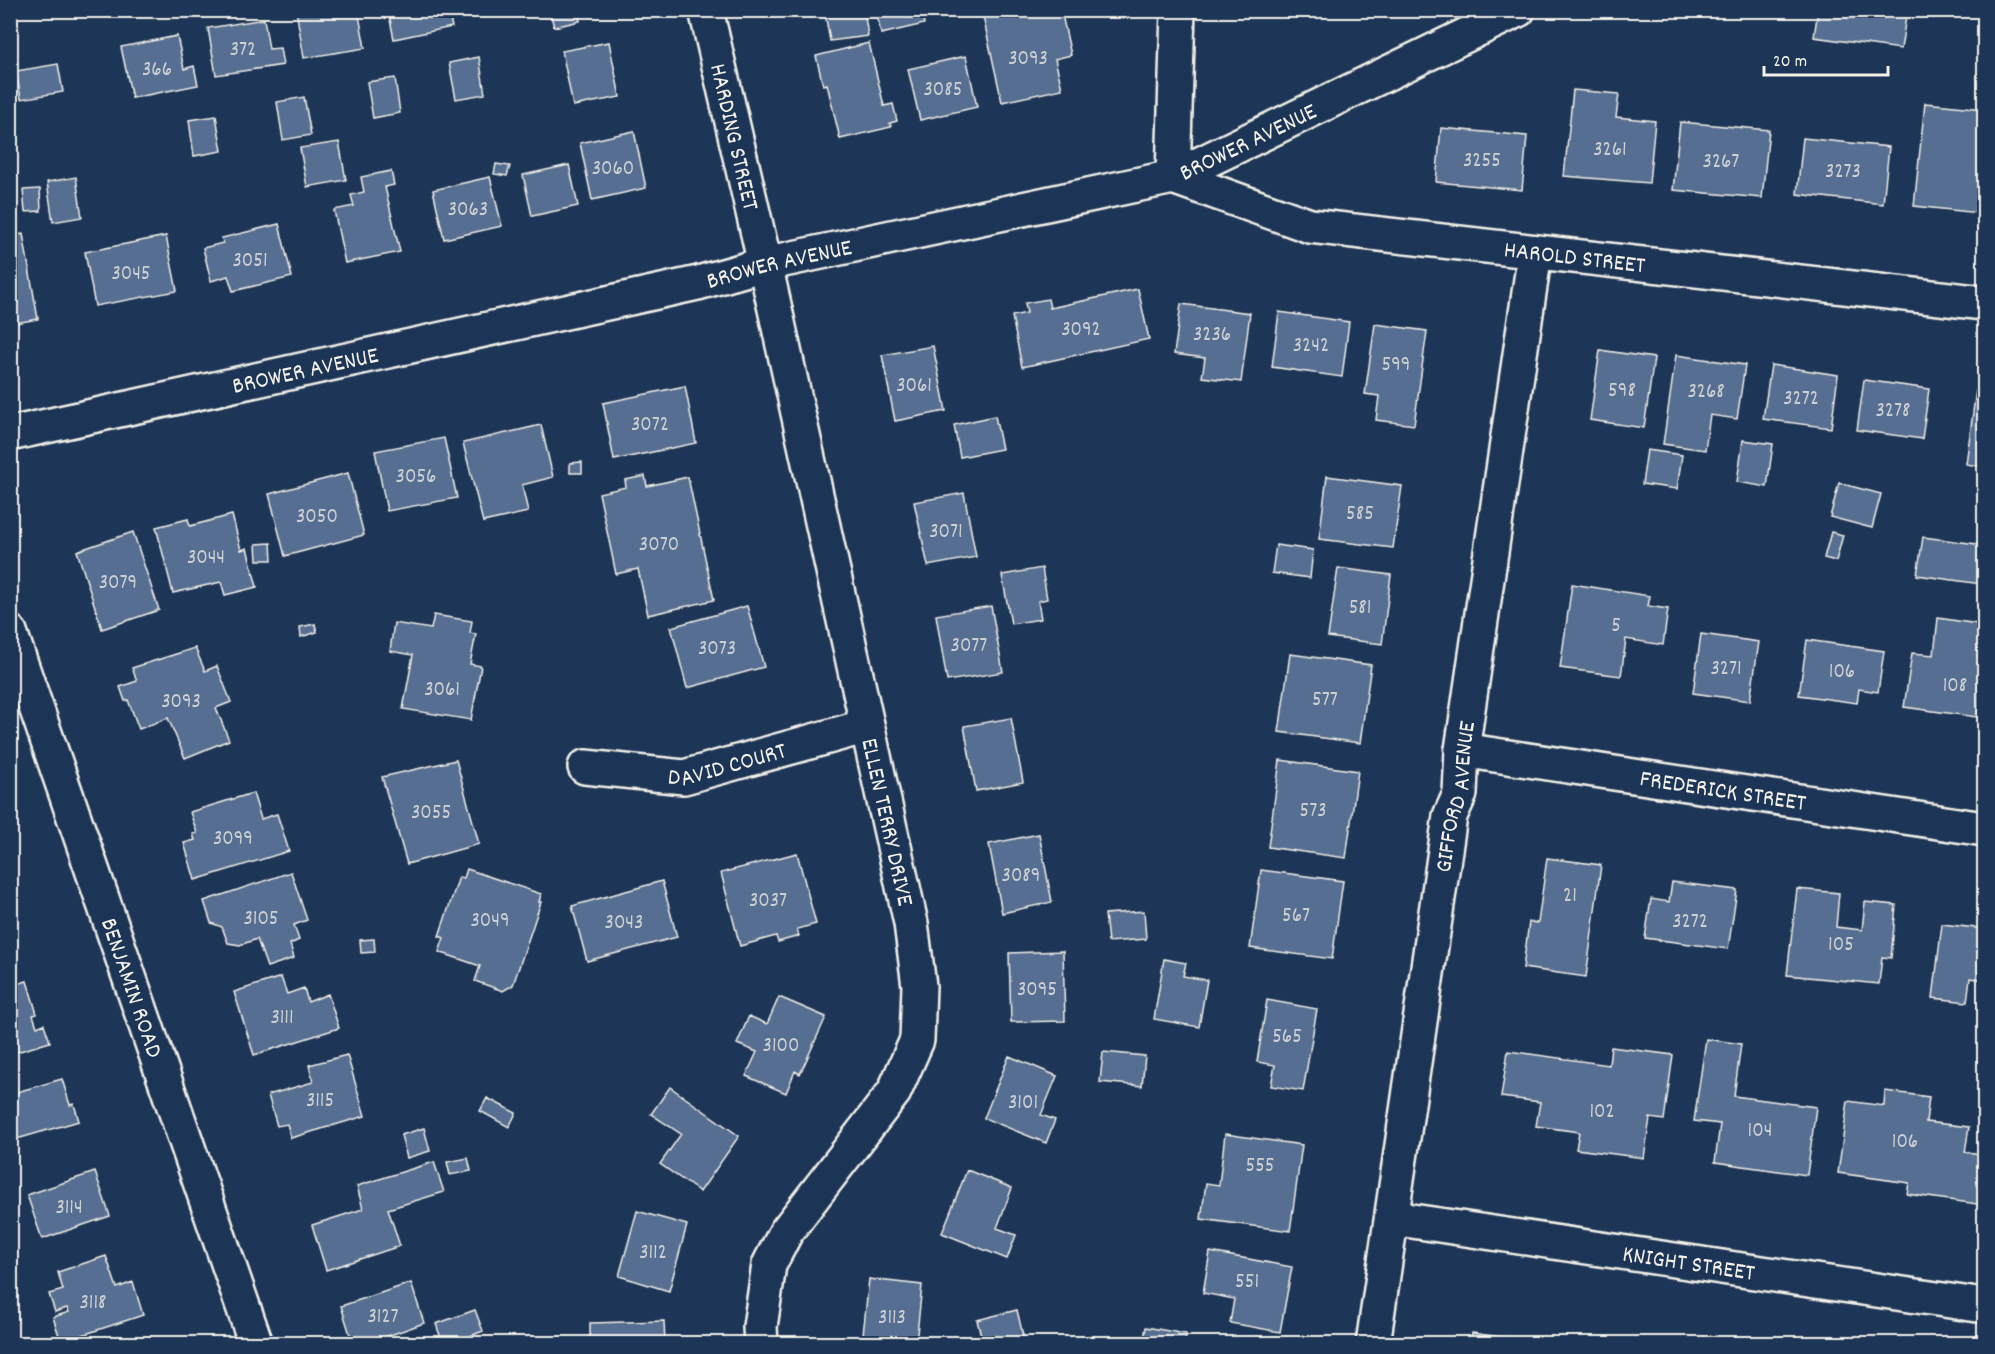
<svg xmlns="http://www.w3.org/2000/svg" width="1995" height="1354" viewBox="0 0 1995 1354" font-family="Dekko,sans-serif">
<rect width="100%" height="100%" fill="#1d3557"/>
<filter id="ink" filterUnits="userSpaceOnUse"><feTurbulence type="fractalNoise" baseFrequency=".0167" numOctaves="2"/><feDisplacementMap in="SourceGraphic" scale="12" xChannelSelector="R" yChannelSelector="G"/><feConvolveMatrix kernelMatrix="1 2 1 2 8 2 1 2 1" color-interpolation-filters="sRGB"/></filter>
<g filter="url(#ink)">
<!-- building -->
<path fill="#576e91" stroke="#f4f1e8" stroke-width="1.5" d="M296 10H358L365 48 304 58Z
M388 10H448L452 27 394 39Z
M546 10H578L580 21 554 27 550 12Z
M840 10H864L868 36 830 41 825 13Z
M876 10H922L924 24 881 34Z
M988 10H1061L1071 55 1055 59 1062 89 1002 102 982 12Z
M1818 10H1907L1901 49 1814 37Z
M264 19 269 49 280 48 283 65 216 75 208 28Z
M177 36 184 69 194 66 198 85 132 98 121 47Z
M609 42 620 97 573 106 562 51Z
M869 43 884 106 893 104 897 121 890 123 891 127 840 139 827 84 823 85 816 56Z
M966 56 977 107 920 120 908 69Z
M479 57 485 94 456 99 449 63Z
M58 64 63 92 21 99 16 71Z
M395 78 400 113 373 118 367 82Z
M1573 90 1619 94 1616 117 1655 121 1649 183 1564 176Z
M304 97 311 135 283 140 277 102Z
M1925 103 1984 109V162L1979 213 1914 206Z
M216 116 222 151 194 156 189 120Z
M1680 122 1769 130 1762 198 1673 190Z
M1441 128 1527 136 1522 190 1436 182Z
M634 131 646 188 592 200 580 143Z
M1803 138 1889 147 1883 204 1797 194Z
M339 142 346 180 307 187 300 148Z
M496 164 510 166 507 176 494 174Z
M569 165 578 206 532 216 523 175Z
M391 171 394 185 385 187 400 252 345 263 334 210 354 206 351 195 364 192 361 177Z
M76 177 82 217 53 222 47 182Z
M490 177 502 226 444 239 433 190Z
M40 189 41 211 25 212 23 190Z
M279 224 292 277 233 291 228 276 211 281 203 248 223 243 222 238Z
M23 234 38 319 10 324V236Z
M166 236 177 291 95 306 85 252Z
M1138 289 1149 339 1022 367 1012 316 1027 313 1025 303 1048 299 1050 308Z
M1181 304 1250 313 1241 382 1202 377 1205 358 1174 354Z
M1279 312 1349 322 1342 377 1272 367Z
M1375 324 1427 331 1414 425 1376 420 1379 396 1365 394Z
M933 346 946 411 895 421 882 355Z
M1600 350 1654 358 1644 428 1590 420Z
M1676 355 1745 365 1737 419 1710 415 1705 450 1663 444Z
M1771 365 1838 375 1831 428 1763 419Z
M1864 380 1929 389 1922 439 1857 430Z
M685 386 696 443 614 460 603 403Z
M1976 390 1984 391V467L1966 464Z
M995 416 1002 449 960 457 954 425Z
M541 425 553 477 522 485 528 512 483 522 463 443Z
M444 438 457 498 387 511 375 451Z
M1743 440 1773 444 1767 487 1737 482Z
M1647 450 1682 455 1677 489 1642 484Z
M582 462V473H570V463Z
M348 473 364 535 285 556 269 494Z
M645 476 647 486 688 477 714 600 648 615 638 569 616 574 599 493 626 487 625 480Z
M1327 476 1402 486 1393 548 1319 539Z
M1839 483 1881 494 1872 528 1830 517Z
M964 493 976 557 928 566 914 502Z
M232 515 241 550 247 548 257 587 225 595 221 582 173 593 156 527 188 519 190 526Z
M133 532 159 610 102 629 77 551Z
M1831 532 1843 535 1836 561 1824 558Z
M1923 537 1984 545 1981 584 1917 575Z
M271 543 272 560H257L256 544Z
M1276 545 1313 550 1310 578 1272 573Z
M1042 568 1047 599 1038 601 1041 619 1011 624 1002 575Z
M1338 568 1391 575 1382 644 1328 637Z
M1572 584 1650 596 1648 606 1668 609 1663 645 1626 639 1621 676 1560 668Z
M747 606 764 667 687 688 671 627Z
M991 606 1003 672 947 681 936 615Z
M434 615 472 621 470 633 476 634 470 664 481 666 471 720 403 709 413 655 390 651 394 623 431 629Z
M1938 618 1984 625V718L1904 707 1912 653 1934 655Z
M315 624 317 632 301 637 300 627Z
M1701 634 1759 642 1750 701 1693 693Z
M1807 640 1884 651 1878 692 1859 689 1857 703 1799 695Z
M195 648 205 671 217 666 231 702 216 708 229 740 185 758 168 718 139 729 128 700 125 701 120 687 137 681 132 668Z
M1290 654 1371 665 1360 743 1279 732Z
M1011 718 1023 782 976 791 964 726Z
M456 760 479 844 407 864 382 777Z
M1280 760 1358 771 1346 858 1268 847Z
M253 793 261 819 277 814 289 851 195 880 184 843 195 840 193 834 197 833 190 812Z
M1039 834 1052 902 1002 913 989 844Z
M797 853 816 924 797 929 799 936 778 942 776 936 740 946 721 873Z
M1547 858 1601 865 1586 977 1523 968 1529 922 1538 923Z
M467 869 541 894 539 902H541L513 985 503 991 475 981 480 966 439 952 444 938 439 936 459 877 464 878Z
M1261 870 1343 881 1332 959 1250 948Z
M291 872 307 920 294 925 299 940 290 944 294 958 267 967 257 939 240 945 228 943 222 927 211 923 204 901Z
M662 881 677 937 587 961 572 906Z
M1672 882 1737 890 1728 949 1645 938 1651 899 1669 902Z
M1797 889 1839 893 1836 927 1862 930 1865 902 1896 905 1891 958 1882 957 1879 984 1787 975Z
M1144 911 1146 939 1108 942 1105 914Z
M1942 924 1984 929V980L1970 978 1967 1002 1933 998Z
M374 939 375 952 361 953 360 940Z
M1063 951 1065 1021 1011 1022 1009 953Z
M1164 959 1186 963 1183 976 1207 980 1199 1027 1154 1019Z
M281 977 287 994 304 988 308 1002 328 994 339 1028 254 1055 234 992Z
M27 981 37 1014 33 1015 37 1027 44 1024 50 1042 10 1054V986Z
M779 997 826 1017 800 1074 795 1071 786 1093 746 1076 757 1052 737 1044 749 1016 767 1024Z
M1267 1000 1317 1009 1303 1091 1271 1086 1275 1065 1257 1062Z
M1706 1039 1741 1044 1734 1096 1816 1107 1807 1175 1715 1162 1720 1124 1694 1121Z
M1611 1047 1673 1055 1664 1120 1650 1118 1644 1158 1576 1149 1579 1132 1536 1126 1540 1102 1501 1097 1508 1051 1609 1065Z
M1103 1052 1145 1056 1142 1086 1100 1082Z
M347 1055 365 1116 291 1138 287 1124 277 1126 268 1095 313 1082 309 1065Z
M1009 1056 1057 1076 1041 1115 1055 1120 1046 1143 984 1118Z
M62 1079 70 1105 74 1104 79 1121 10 1141V1094Z
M670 1087 739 1136 700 1192 660 1164 681 1134 651 1114Z
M1885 1091 1929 1097 1926 1122 1969 1127 1965 1152 1984 1154V1205L1907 1194 1909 1183 1838 1173 1848 1101 1884 1106Z
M487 1098 516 1113 509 1127 480 1111Z
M424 1128 430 1151 407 1158 401 1135Z
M1225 1134 1302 1145 1290 1231 1201 1219 1206 1183 1219 1185Z
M468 1158 471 1171 450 1175 447 1162Z
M434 1162 444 1192 388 1209 400 1246 326 1270 312 1225 363 1209 357 1186Z
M967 1170 1012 1188 997 1228 1016 1235 1007 1259 942 1233Z
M95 1172 110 1216 42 1239 27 1195Z
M637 1211 687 1225 669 1291 619 1276Z
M1210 1252 1292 1267 1280 1332 1230 1323 1234 1299 1203 1293Z
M106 1256 117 1288 133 1282 143 1315 61 1342 53 1317 69 1312 67 1308 55 1312 49 1294 63 1290 58 1272Z
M869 1279 922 1285 916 1344H862Z
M411 1283 424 1323 365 1344H353L341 1306Z
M475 1310 483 1331 450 1344H443L436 1324Z
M1017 1310 1024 1340 1008 1344H983L977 1320Z
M664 1321 665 1344H590V1323Z
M1146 1327 1186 1334 1185 1344H1143Z
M1472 1333 1551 1344H1470Z
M153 1338 155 1344H137Z"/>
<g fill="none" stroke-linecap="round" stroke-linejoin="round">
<defs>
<g id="minor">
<path id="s1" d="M706 10 765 264 911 923 919 986 917 1040 894 1092 786 1232 769 1265 760 1327 761 1344"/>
<path id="s2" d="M1178 10 1173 177 1310 226 1984 303"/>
<path id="s3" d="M10 632 256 1344"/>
<path id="s4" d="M1462 750 1984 829"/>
<path id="s5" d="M585 767 684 777 867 726"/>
<path id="s6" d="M1392 1218 1984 1306"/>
<path id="s7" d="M1373 1344 1450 816 1460 794 1462 750 1535 252"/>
</g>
<g id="secondary">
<path id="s8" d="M10 434 698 283 765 264 1173 177 1518 10"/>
</g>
</defs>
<!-- minor casing -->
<use href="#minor" stroke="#f4f1e8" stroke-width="38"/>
<!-- secondary casing -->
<use href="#secondary" stroke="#f4f1e8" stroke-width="38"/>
<!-- minor -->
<use href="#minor" stroke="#1d3557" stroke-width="33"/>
<!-- secondary -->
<use href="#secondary" stroke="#1d3557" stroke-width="33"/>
</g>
</g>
<g text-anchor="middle" stroke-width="6" stroke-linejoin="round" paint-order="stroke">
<!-- number labels -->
<g font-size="21" fill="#cdd0d2">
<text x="243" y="55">372</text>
<text x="1028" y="64">3093</text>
<text x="157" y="75">366</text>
<text x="943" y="95">3085</text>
<text x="1610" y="155">3261</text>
<text x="1482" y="166">3255</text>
<text x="1721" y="167">3267</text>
<text x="613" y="174">3060</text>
<text x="1843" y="177">3273</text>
<text x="468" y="215">3063</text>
<text x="250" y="266">3051</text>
<text x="131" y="279">3045</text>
<text x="1081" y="335">3092</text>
<text x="1212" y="340">3236</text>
<text x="1311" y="351">3242</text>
<text x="1396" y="370">599</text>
<text x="914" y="391">3061</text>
<text x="1622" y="396">598</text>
<text x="1706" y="397">3268</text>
<text x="1801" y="404">3272</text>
<text x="1893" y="416">3278</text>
<text x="650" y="430">3072</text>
<text x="416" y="482">3056</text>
<text x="1360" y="519">585</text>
<text x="317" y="522">3050</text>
<text x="946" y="537">3071</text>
<text x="659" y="550">3070</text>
<text x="206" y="563">3044</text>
<text x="118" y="588">3079</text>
<text x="1360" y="613">581</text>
<text x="1616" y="631">5</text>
<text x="969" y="651">3077</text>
<text x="717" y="654">3073</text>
<text x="1726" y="674">3271</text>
<text x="1842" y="677">106</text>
<text x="1955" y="691">108</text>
<text x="442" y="695">3061</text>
<text x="1325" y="705">577</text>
<text x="181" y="707">3093</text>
<text x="1313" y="816">573</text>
<text x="431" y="818">3055</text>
<text x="233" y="844">3099</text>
<text x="1021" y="881">3089</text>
<text x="1570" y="901">21</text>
<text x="768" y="906">3037</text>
<text x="1296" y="921">567</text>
<text x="261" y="924">3105</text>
<text x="490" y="926">3049</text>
<text x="1690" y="927">3272</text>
<text x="624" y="928">3043</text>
<text x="1841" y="950">105</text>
<text x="1037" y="995">3095</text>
<text x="282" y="1023">3111</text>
<text x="1287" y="1042">565</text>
<text x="781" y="1051">3100</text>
<text x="320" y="1106">3115</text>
<text x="1023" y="1108">3101</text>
<text x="1602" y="1117">102</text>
<text x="1760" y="1136">104</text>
<text x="1905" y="1147">106</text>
<text x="1260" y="1171">555</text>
<text x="69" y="1213">3114</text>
<text x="653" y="1258">3112</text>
<text x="1247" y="1287">551</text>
<text x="93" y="1308">3118</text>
<text x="383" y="1322">3127</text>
<text x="892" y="1323">3113</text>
</g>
<!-- street labels -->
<g font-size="24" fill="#f4f1e8" stroke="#1d3557">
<text dy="8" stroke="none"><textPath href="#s1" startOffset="130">HARDING STREET</textPath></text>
<text dy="8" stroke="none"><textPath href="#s8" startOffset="1274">BROWER AVENUE</textPath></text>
<text dy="8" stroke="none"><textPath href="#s2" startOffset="579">HAROLD STREET</textPath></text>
<text dy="8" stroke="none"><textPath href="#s8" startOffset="788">BROWER AVENUE</textPath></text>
<text dy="8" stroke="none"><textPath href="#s8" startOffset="302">BROWER AVENUE</textPath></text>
<text dy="8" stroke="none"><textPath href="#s5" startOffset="144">DAVID COURT</textPath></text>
<text dy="8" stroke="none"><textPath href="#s4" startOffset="264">FREDERICK STREET</textPath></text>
<text dy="8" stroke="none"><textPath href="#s7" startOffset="554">GIFFORD AVENUE</textPath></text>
<text dy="8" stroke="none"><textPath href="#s1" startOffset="832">ELLEN TERRY DRIVE</textPath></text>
<text dy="8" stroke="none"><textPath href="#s3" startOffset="376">BENJAMIN ROAD</textPath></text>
<text dy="8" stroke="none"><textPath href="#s6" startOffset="300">KNIGHT STREET</textPath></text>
</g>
</g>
<!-- margin -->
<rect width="1995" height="1354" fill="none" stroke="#1d3557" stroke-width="36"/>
<rect x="18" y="18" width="1959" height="1318" fill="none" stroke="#f4f1e8" stroke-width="2" filter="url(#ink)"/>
<!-- scale -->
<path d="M1764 66v9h124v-9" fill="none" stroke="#f4f1e8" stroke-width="3"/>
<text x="1773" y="66" font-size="18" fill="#f4f1e8" stroke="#1d3557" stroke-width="4.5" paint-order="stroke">20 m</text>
</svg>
